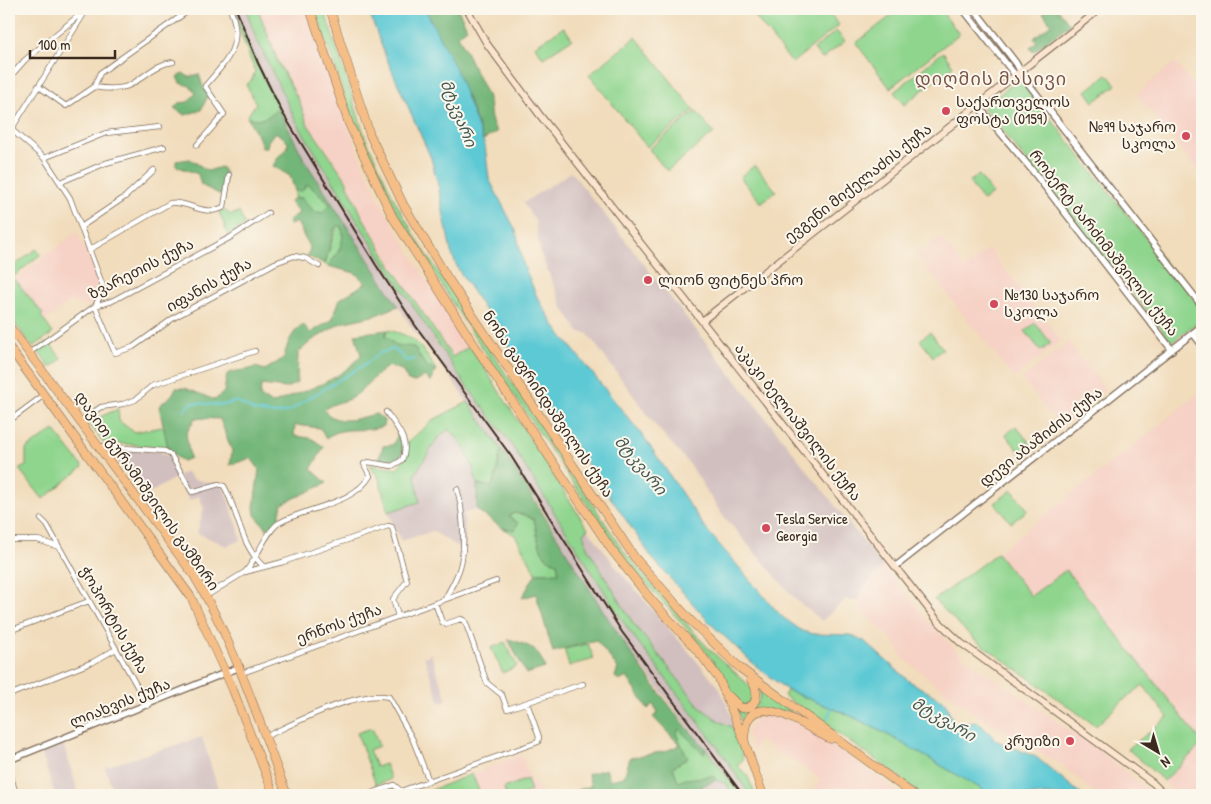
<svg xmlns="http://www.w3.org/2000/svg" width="1211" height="804" viewBox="0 0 1211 804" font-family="'Patrick Hand','Noto Sans Georgian',sans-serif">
<rect width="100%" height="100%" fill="#fbf7ec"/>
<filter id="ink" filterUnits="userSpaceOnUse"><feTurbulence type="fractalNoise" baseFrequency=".02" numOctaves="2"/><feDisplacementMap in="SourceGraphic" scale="10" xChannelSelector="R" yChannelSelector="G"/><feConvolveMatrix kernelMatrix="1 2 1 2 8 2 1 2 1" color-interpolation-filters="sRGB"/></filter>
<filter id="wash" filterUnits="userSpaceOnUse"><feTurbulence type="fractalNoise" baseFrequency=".0096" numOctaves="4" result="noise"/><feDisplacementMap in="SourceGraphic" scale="20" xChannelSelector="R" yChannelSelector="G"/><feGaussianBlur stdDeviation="1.12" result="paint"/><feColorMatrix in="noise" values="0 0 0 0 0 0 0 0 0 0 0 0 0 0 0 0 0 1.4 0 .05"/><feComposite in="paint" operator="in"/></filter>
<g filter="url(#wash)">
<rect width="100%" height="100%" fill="#f1dcbb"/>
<!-- built -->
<path fill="#f6d1c5" d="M258 9H307L362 163 385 211 432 289 470 346 452 357 391 265 362 216 345 178 308 125 299 101 278 62Z
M1175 62 1202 96V175L1137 94Z
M77 232 98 281 95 300 88 307 71 301 45 321 41 316 43 314 15 279Z
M940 237 965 268 989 249 1061 341 1014 378 917 256Z
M1068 342 1106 390 1061 427 1022 379Z
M1202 391V742L1066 570 1031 596 997 553Z
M883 566 926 619 962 656 1104 754 1154 795H1097L1064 766 972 712 902 657 894 641 862 612 858 603 864 587Z
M761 715 775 716 802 725 870 771 902 795H809L821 779 759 740 753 752 747 731Z
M1202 744V795H1177L1164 781Z
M521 755 532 783 542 790 541 795H481L472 774Z"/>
<!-- industrial -->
<path fill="#d1bfbf" d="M235 9H246L256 38 296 121 359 224 425 322 433 338 462 380 509 441 628 629 716 745 750 795H741L635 658 587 588 542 509 450 377 416 334 305 161 247 43Z
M571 172 883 566 864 587 858 602 846 599 822 621 795 599 721 513 691 466 656 426 587 333 579 332 563 308 541 255 535 220 523 203Z
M449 428 465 446 472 462 477 484V510L464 513 465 547 460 548 433 531 401 541 388 512 419 502 415 474 438 438Z
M108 449 159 451 171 458 178 476 186 472 193 479 223 486 237 524 241 540 227 546 197 533 204 508 199 496 189 500 178 476 143 497Z
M588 529 616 567 719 687 738 730 719 721 701 708 633 623 587 547 583 532Z
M431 654 447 700 440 703 424 657Z
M202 737 220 795H114L105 767Z
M63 743 79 795H55L41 752Z
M716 780 727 784 732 795H701L702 786Z"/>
<!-- green -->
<path fill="#8fd58e" stroke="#658056" d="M231 9H235L247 43 278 108C267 119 261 121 247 117L256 103 246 85 252 80 255 71Z
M246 9H258L278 62 299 101 308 125 345 178 362 216 391 265 452 357 470 346 588 529 583 533 587 547 633 623 701 708 719 721 738 730 743 760 737 765 747 775 756 795H750L716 745 628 629 509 441 462 380 359 224 296 121 256 38Z
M315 9H324L365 137 394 199 419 243 625 553 708 648 751 687 754 693 749 703 743 705C729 694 724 675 713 661 683 621 646 587 616 547L457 310 403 223 379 179 355 126Z
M749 9H826L839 25 792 63Z
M900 9H940L959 34 890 88 856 43Z
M564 27 572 39 543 58 535 46Z
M836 31 845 41 822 59 814 49Z
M636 37 694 110 647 147 589 75Z
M943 52 953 66 904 105 894 92Z
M1107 74 1116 85 1094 102 1086 91Z
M1019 79 1202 309V319L1172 342 983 107Z
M696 111 714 133 667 171 649 149Z
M305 161 307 184 326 199 330 205 322 213 314 211 302 198H295V191L299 189 300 178 297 174 300 164Z
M755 165 776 191 761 203 740 177Z
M979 175 992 194 983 201 969 182Z
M224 210 231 215 239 212 245 225 228 235 219 212Z
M337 225 341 226C347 241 337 255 328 266L325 264Z
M36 249 41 254 13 277 43 314 41 316 53 333 33 347 9 316V270Z
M1035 323 1051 343 1041 351 1025 331Z
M388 330C416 336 422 347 436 370 425 369 420 356 414 347 402 347 392 346 385 335Z
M930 332 943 349 933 357 920 340Z
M46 343 51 345 62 359 50 368 37 349Z
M468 402 501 449 495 479 491 487 477 484C472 462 466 445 449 429L438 438 415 474 420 502 388 512 379 478 369 465 397 469 407 454 406 444 433 420Z
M118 409 119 421 134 432 162 427 166 432 168 448 103 442 88 422Z
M1016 426 1032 446 1022 455 1006 435Z
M54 430 83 467 43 499 19 469 26 466V449Z
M1012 490 1028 510 1011 523 995 503Z
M514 513 525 515 534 520C539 537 537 557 557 563L559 573H536L515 535 502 528 515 530 509 517Z
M997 553 1031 596 1066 570 1202 742V744L1164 781 1128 749 1168 717 1143 685 1119 704 1096 726 974 639 934 600Z
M505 642 517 666 503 673 491 648Z
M588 644 594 659 569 666 564 649Z
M760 689 799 717 786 712 753 710 746 716 743 726 737 710C751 714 762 704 760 689Z
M787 690 849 715 890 736 992 795H921L896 774 784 696Z
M372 728 379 746 369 750 376 767 385 764 391 779 376 785 357 733Z
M679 729 704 753 705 748 741 795H732L727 784 716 780 712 776 678 782 673 767 688 758 676 734Z
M472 774 481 795H425L424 793Z
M527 779 531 791 520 795H506L504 788Z"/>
<!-- forest -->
<path fill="#73b679" stroke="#57704c" d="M425 9H458L467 28 458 35 487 95C493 112 486 114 497 132L483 140 469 101Z
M1048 9H1058L1070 24 1033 52 1030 48 1037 42 1034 38 1051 24 1043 13Z
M183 73 189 77 199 74 203 87 209 94 201 110 185 115 174 108 179 103 188 102 196 93 190 86 180 83 177 77Z
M278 108 305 161 398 306 376 315 341 323 311 341 298 353 297 383 286 388 261 385 260 397 272 404C303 390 339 383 361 355L355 334 388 330 385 335 395 345 414 347C420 356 424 369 436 370L430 382 425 376 415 382 408 381 402 370 389 366C373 375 367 388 353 397 343 403 333 402 324 410 337 427 358 418 376 414L384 420 383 426C363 434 341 424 326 439L320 428 295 425 294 436 311 438 324 447 311 469 327 483 282 504 278 522 271 525 268 530 255 515 254 507 259 469 251 458 230 465 232 451 220 419 195 418 186 434 190 458 183 461 175 456 168 448 159 406 172 395 176 388H185L215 400 224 392 227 374C236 369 246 372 255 367L265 370 284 358C287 344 291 333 303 324L310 333 332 320 340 299 366 283 355 273 328 266C337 255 347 241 341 226H337L334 230 325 264 307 256 310 249 297 222 290 225 288 221 299 213 290 201 295 198H302L313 211 322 213 330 205 326 199 307 184 302 191H295L290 176 273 166 279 156 287 149 288 143 283 137 275 132 268 141 267 148H262L259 138 247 117C261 121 267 119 278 108Z
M190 159 208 171 221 167C229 175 224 185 221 195L201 185 198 174 176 166V161Z
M398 434C405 447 405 456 391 464L379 459 383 446 393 445Z
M501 449C569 549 623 658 705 748L704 754 679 729 676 734 688 758 673 767 678 782 685 779 713 776 716 780 702 786 701 795H578L575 791 591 786 588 774 606 769 610 780 624 777 630 758 666 751 680 745 653 717 658 712 653 704 648 709 627 677 619 681 615 677 618 668 596 640 553 652 536 594 522 598 536 573H559L557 563C537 557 539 538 534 520L525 515 514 513 509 516 518 523 515 530 502 528 477 510V484L491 487 495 479Z
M508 639C528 645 538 647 545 668L526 674Z"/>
<!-- water -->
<path fill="#5dc9d4" stroke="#4c7a79" d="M368 9H425L456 69 485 146 489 179 516 231 523 263 536 295 555 327 646 440 705 528 781 616 802 631 814 634 850 635 864 641 909 681 945 702 954 724 978 722 997 741 1036 757 1082 795H992L890 736 849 715 787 690 755 665 710 623 653 559 537 391 458 269 451 252 438 185 431 158 385 55Z"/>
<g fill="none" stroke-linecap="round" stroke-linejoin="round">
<!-- stream -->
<path stroke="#5dc9d4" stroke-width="2" d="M183 411 191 403C207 402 220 409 236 401L254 411 276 414 290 411 304 401 364 365 380 353 394 349 407 361 415 359
M827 719 832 707
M682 795 695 789"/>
</g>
</g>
<g filter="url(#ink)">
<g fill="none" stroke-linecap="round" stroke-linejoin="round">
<defs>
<path id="minor" d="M9 78 25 60 84 11
M38 86 66 106 94 87 100 73 191 9
M94 87C106 89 119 90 130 85 145 77 155 64 173 62
M12 130 44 158 70 198 104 289 95 306 115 353 133 347 175 317 275 263 294 256 305 258 319 266
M9 133 87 9
M197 145 224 114 205 86C227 61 245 43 230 9
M44 158 106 133 160 127
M61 182 106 163 164 147
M81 227 125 197 154 170
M89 250 170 203C188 200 204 218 224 207L229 175
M29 353 95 306 112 301 231 237 268 213
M9 421 44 395
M80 421 101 407 123 404 135 400 153 385 255 351
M98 446 165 451 171 455 192 492 219 484 224 486C239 513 240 545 264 567
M41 519 47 525 148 706
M9 540H38L59 547
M246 571C257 558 267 530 279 523 306 507 353 505 370 476L364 464 368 462 392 466 402 460C411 442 396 426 386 412
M206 596 245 572 283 562 388 526 392 527 407 581 393 599 398 616
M445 599C450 589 457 578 460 567 466 547 463 509 457 489
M435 603 442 622 445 624 461 619 465 621 487 683 502 695 507 709 583 684
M9 631 89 601
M242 673 496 581
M9 695 93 662 116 649
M265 737C295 723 356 690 389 697L413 740 429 781
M9 769 16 795
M366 795 394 785 401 791 538 742 539 737 527 703"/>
<path id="tertiary" d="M963 9 1016 76
M974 9 1016 63 1024 78 1202 306
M978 106 1032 170 1172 350
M1193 333 1202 345
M896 566 1202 326
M9 760 240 667"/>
<path id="secondary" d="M467 9 487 44 539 114 938 621 961 643 1153 783 1165 795
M702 321 1100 9"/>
<path id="primary" d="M310 9 349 124 392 216 469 337 611 549 648 596 702 656 719 679 744 740 763 795
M330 9 370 135 403 204 447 277 635 558 690 620 740 668 914 795
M9 326 193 574C235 643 258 720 287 795
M9 347 191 597 233 690 274 795
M730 697 741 708C759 709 759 691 751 680
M744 739C745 733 745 725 748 720 762 692 814 733 831 739"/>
</defs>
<!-- minor casing -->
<use href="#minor" stroke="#7b6855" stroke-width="6"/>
<!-- tertiary casing -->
<use href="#tertiary" stroke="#7b6855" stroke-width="8"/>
<!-- secondary casing -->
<use href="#secondary" stroke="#7b6855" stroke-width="8"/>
<!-- primary casing -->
<use href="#primary" stroke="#7b6855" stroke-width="9"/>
<!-- minor -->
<use href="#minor" stroke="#fff" stroke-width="4.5"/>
<!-- tertiary -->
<use href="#tertiary" stroke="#fff" stroke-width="5.5"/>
<!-- secondary -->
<use href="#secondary" stroke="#fbe5cf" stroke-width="6"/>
<!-- primary -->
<use href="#primary" stroke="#f6be87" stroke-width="8"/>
<!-- rail -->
<path stroke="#3b2a1e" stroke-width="2" d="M236 9 258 63 282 112 376 265 415 325 511 456 622 632 743 795"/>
</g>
</g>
<!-- markers -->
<g fill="#d1495b" stroke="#fbf7ec" stroke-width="2">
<circle cx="946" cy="111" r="5"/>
<circle cx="1186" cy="136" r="5"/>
<circle cx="648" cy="280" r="5"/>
<circle cx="994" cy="304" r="5"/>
<circle cx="766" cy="528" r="5"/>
<circle cx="1070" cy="741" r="5"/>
</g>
<g text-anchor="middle" stroke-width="4" stroke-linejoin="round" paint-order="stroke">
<!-- poi labels -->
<g font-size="15" fill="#3b2a1e" stroke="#fbf7ec" text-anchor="start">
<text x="956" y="107">საქართველოს<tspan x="956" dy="17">ფოსტა (0159)</tspan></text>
<text x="1176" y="132" text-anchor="end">№99 საჯარო<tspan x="1176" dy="17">სკოლა</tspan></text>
<text x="658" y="285">ლიონ ფიტნეს პრო</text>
<text x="1004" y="300">№130 საჯარო<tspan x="1004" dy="17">სკოლა</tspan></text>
<text x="776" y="524">Tesla Service<tspan x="776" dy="17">Georgia</tspan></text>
<text x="1060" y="746" text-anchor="end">კრუიზი</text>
</g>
<!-- street labels -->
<g font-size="15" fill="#3b2a1e" stroke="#fbf7ec">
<text transform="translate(858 183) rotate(-38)" y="5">ევგენი მიქელაძის ქუჩა</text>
<text transform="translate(1104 243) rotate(52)" y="5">რობერტ ბარძიმაშვილის ქუჩა</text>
<text transform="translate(141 269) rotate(-27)" y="5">ზვარეთის ქუჩა</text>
<text transform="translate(209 285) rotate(-29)" y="5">იფანის ქუჩა</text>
<text transform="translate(548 404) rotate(56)" y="5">ნონა გაფრინდაშვილის ქუჩა</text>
<text transform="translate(798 422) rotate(52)" y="5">აკაკი ბელიაშვილის ქუჩა</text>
<text transform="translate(1041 437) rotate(-38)" y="5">დევი აბაშიძის ქუჩა</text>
<text transform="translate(147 491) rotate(55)" y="5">დავით გურამიშვილის გამზირი</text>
<text transform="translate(114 620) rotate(60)" y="5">ჭოპორტის ქუჩა</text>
<text transform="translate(339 624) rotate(-20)" y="5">ერწოს ქუჩა</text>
<text transform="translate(120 703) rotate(-22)" y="5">ლიახვის ქუჩა</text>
</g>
<!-- water labels -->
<g font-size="16" font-style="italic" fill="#455a55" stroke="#fbf7ec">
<text transform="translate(459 113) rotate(68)" y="6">მტკვარი</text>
<text transform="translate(641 465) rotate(50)" y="6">მტკვარი</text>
<text transform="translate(944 719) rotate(30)" y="6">მტკვარი</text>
</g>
<!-- quarter labels -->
<g font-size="18" letter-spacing="1" fill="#7a5448" stroke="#fbf7ec">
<text x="991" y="85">დიღმის მასივი</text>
</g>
</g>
<!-- margin -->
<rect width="1211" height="804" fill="none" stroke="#fbf7ec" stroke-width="30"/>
<!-- north arrow -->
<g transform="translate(1158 752) rotate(142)" stroke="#fbf7ec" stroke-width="4" paint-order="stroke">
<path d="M0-4L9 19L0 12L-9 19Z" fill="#3b2a1e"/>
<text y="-8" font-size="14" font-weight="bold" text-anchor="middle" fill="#3b2a1e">N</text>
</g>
<!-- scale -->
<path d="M30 50v8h85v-8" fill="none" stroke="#3b2a1e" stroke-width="2.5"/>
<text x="38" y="50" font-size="15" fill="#3b2a1e" stroke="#fbf7ec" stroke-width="4" paint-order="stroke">100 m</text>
</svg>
